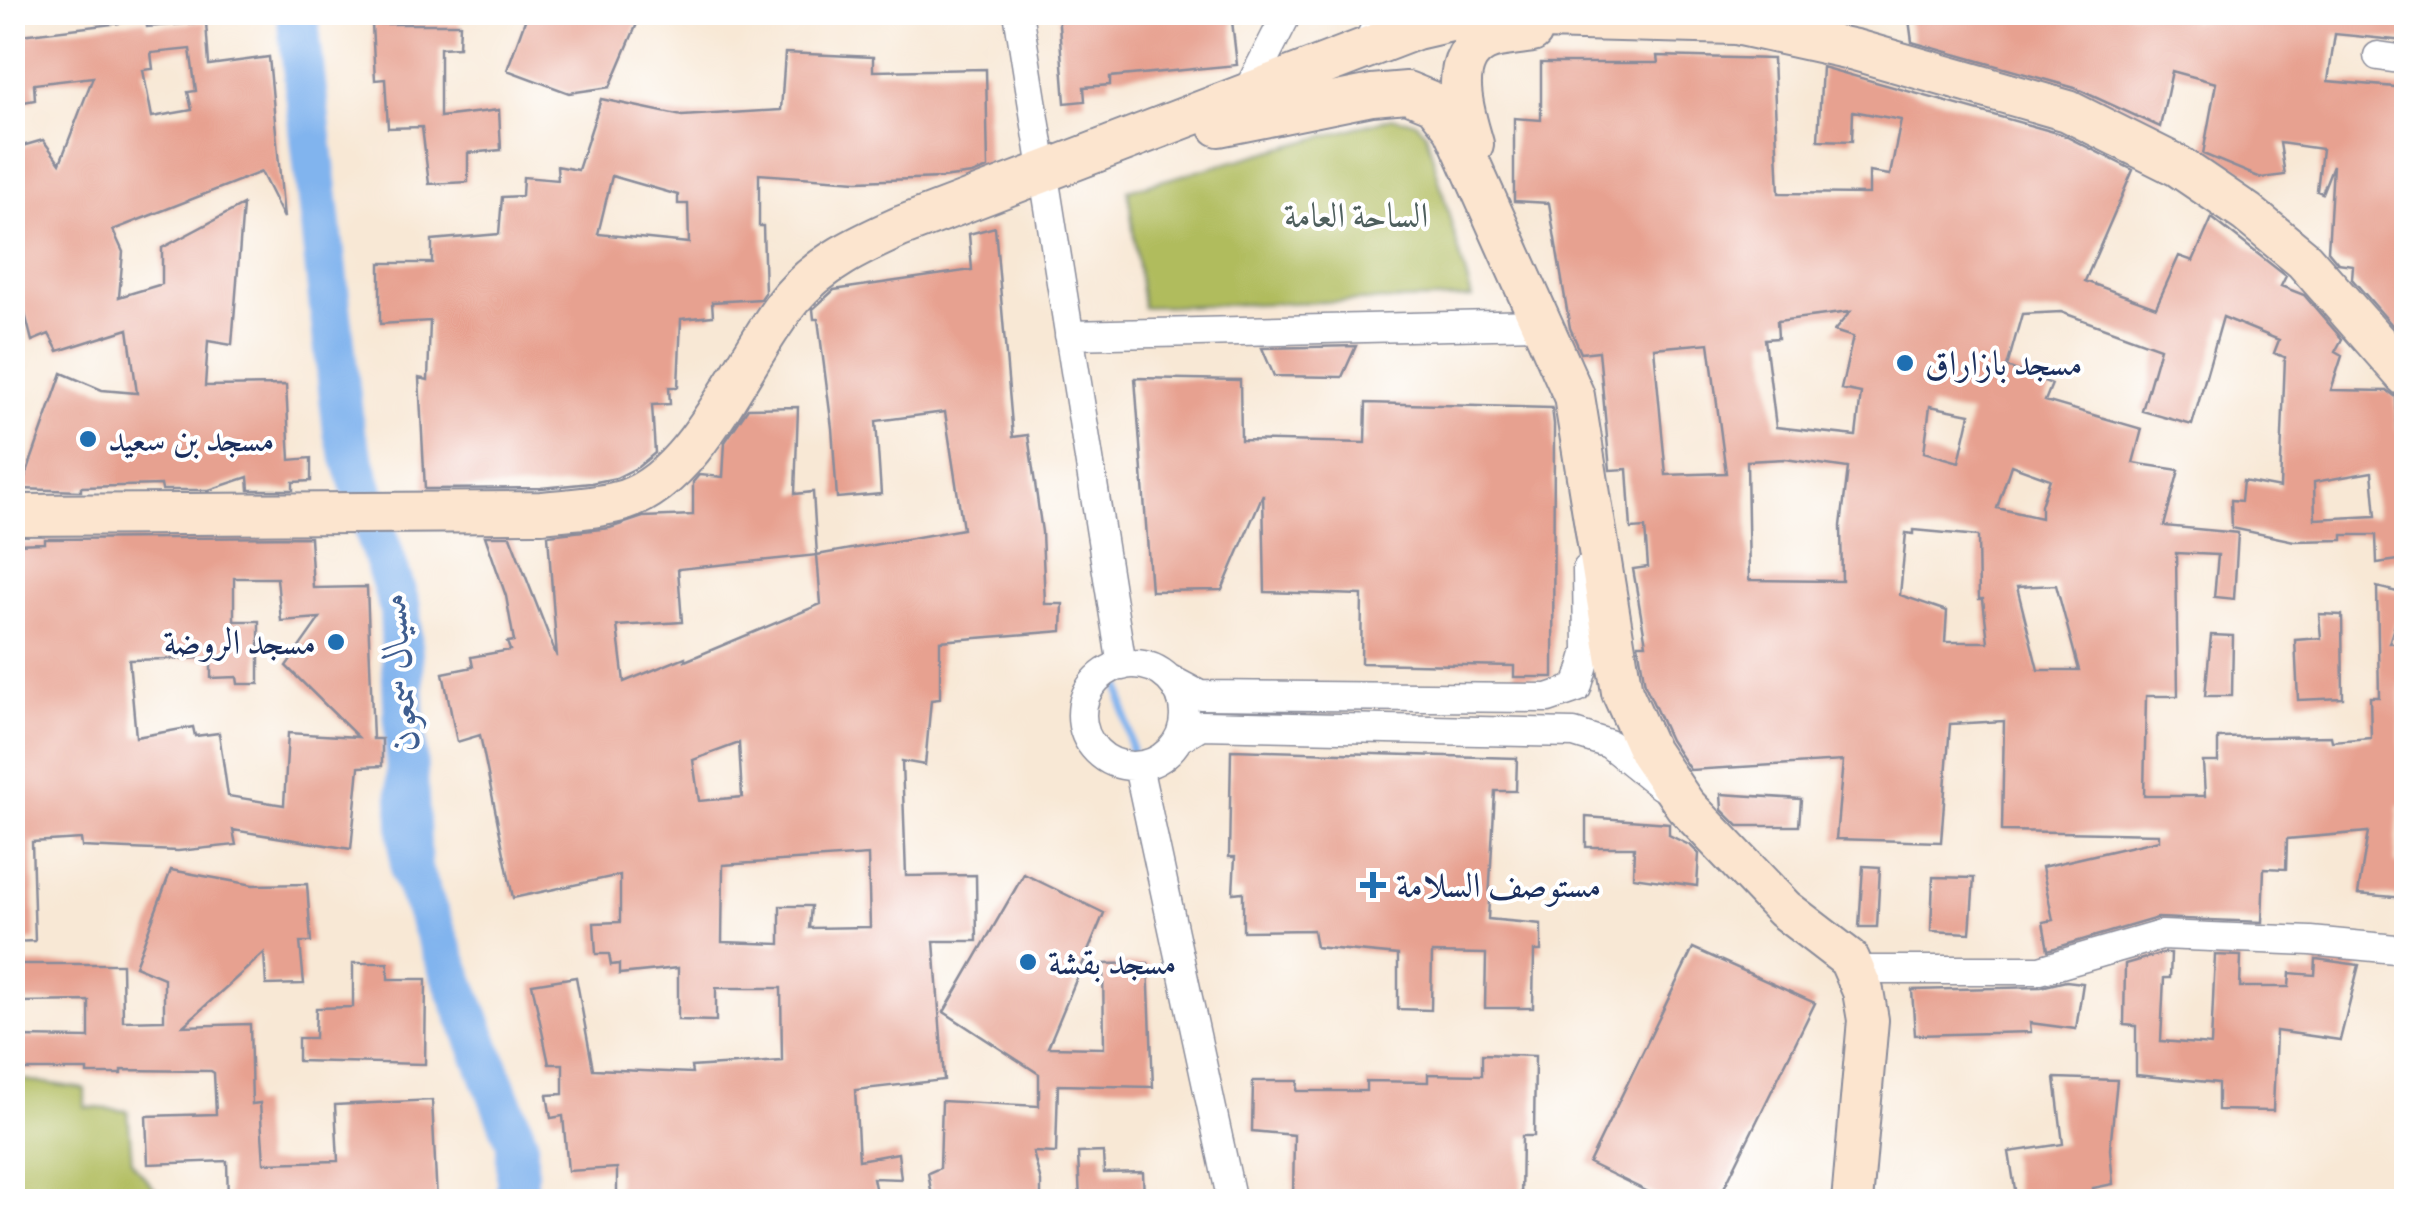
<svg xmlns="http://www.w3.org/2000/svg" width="2419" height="1214" viewBox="0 0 2419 1214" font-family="Vollkorn,Amiri,serif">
<rect width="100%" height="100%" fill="#fff"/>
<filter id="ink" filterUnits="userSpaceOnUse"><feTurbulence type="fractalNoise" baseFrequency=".01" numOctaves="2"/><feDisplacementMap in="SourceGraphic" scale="20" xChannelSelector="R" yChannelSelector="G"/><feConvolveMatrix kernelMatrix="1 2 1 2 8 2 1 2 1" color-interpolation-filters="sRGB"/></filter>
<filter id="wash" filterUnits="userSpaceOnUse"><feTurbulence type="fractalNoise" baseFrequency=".0048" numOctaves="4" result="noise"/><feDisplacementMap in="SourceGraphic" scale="40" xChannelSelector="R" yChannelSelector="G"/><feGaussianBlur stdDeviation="2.25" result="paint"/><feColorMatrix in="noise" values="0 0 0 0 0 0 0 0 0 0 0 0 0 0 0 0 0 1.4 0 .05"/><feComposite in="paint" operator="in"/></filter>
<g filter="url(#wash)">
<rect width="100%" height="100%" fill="#f8e8d5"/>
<!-- green -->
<path fill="#b0bc5d" stroke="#66765e" stroke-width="2.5" d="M1391 118 1414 121 1426 133 1472 298 1143 307 1128 190Z
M12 1078 85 1089V1107L128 1111 132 1162 165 1201H13Z"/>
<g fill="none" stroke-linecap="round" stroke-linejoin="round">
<!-- stream -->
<path stroke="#81b4ee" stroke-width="8" d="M1117 673 1134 763"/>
<!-- river -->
<path stroke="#81b4ee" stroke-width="42" d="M297 12 344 432 400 608 411 871 517 1142V1202"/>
</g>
<g id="blocks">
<!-- building -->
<path fill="#e7a190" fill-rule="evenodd" d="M528 12H642L610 87 569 93 507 70Z
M1058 12H1231L1237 65 1110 77V85L1084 87 1085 101 1065 103Z
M1908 12H2192L2190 21 2268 16V12H2406V41L2335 34 2328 81 2406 88V341L2352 279 2353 265 2338 263 2328 251 2333 165 2322 193 2317 191 2322 149 2280 143 2285 175 2261 178 2203 154 2216 83 2172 71 2160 127 2075 88 1912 42Z
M146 20 147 27 206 22 209 65 269 57 284 218 261 172 113 230 123 252 119 297 162 284V248L243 205 232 345 208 341 205 386 286 385 290 460 311 458V481L293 482V490H249L248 477 209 490H162L161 485 81 487V491L21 489 62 373 102 390 137 393 128 329 58 351 49 334 32 341 12 262V149L43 140 60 163 93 77 34 84 35 100 12 104V36ZM190 49 196 91 188 92 192 110 152 117 143 70 153 69 151 53Z
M372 24H460L459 47 440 48V117L499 110 501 150 468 153V182L429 184 422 127 388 128 385 79 375 80Z
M785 53 873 57V71L986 69 988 168 972 174 942 178 857 181 759 174V226H763L765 293 761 299 712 302 713 316 681 319 678 387H669L670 404 652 405 655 453 638 467 616 478 591 483 541 488 425 489 419 378 428 380 430 321 380 324V263H432V240L499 234 502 197 522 196 523 177 558 180 557 166 578 170 601 99 682 116 781 110ZM612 176 678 195V204H688L689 243 598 234Z
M1657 56 1773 59 1779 193 1869 194V172L1890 175 1901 120 1853 111 1852 141 1818 140 1822 67 2061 134 2133 170 2085 281 2156 307 2179 256 2193 261 2212 218 2286 276 2281 286 2304 295 2342 339 2335 352 2342 356 2331 390 2388 391 2396 397 2397 430 2406 429V559L2377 563 2376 535H2343V540L2294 541 2232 528 2231 500 2241 501 2243 481 2280 488 2285 357 2274 353 2279 340 2223 317 2192 425 2142 411 2160 348 2061 312 2022 314 2007 367 2052 384 2045 401 2142 429 2133 463 2179 470 2164 526 2238 533 2234 599 2214 597 2218 555 2176 553 2178 696H2146L2144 796H2205L2203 762H2218V738L2331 736 2332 741 2371 738 2370 697H2379L2377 587 2405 594 2389 643H2406V682L2401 683 2400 756H2406V806L2399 805 2395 863 2406 865V898L2358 894 2368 832 2287 839 2286 869 2264 868 2262 922 2157 918 2048 950 2043 922 2053 920 2042 867 2159 840V834L2002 831 2004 721 1950 724 1941 842 1836 839 1843 761 1690 770 1670 740 1645 685 1638 644H1646L1633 569 1648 567 1645 528 1631 529 1627 469 1610 470 1599 351 1581 353 1570 328 1549 203 1514 201V118L1541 120V63H1658ZM1850 312 1834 331 1853 337 1841 389 1861 393 1856 436 1776 427 1765 339 1778 338 1777 321ZM1709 343 1726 473 1666 475 1654 348ZM1930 406 1970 414 1959 462 1924 452ZM1785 459 1848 468 1841 526 1842 581 1749 580 1747 461ZM2011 465 2050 479 2041 505V518L1997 508ZM2372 472 2376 516 2315 519 2314 482ZM1914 530 1978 536 1979 599H1983L1988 642H1945L1947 611 1900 595 1906 533 1914 534ZM2056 585 2079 670H2038L2017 587Z
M995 227 1013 437 1028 435 1042 532 1045 604H1063L1062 631 940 641V699L931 700 925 765 902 761 906 876 976 875 977 941H934L944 1080 855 1090 859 1160 898 1153 901 1179 873 1178 878 1202H617V1168L568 1171 563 1116 551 1118 547 1095 563 1094V1064H549L532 984 576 977 593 1069 692 1073 691 1067 782 1061 781 988H716V1021L678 1020V968L619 974V964L611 965 609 954H596L594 923 620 922V875L513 898 480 735 457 742 443 673 473 667 471 657 510 650 507 642 514 641 506 596 485 536H510L557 657 548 535 610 528 643 517 693 515V482L699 475 723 477 725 442 748 408 798 407 795 494 813 492 817 555 963 529 945 412 876 421 881 494 837 498 832 428 818 319H814L813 309 834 290 972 270 969 234ZM817 555 821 604 685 661V657L624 682 617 626 682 622 678 569ZM739 743 742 797 699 801 693 760ZM868 855 870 927 809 928 811 906H780V944L722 942 723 865Z
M1356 346 1342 377 1274 376 1262 348Z
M1135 378 1240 380 1241 440 1365 443 1366 403 1552 408 1554 424 1553 677H1514V666L1361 663 1362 595 1265 592 1263 494 1222 590 1151 591Z
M310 537 313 588 367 587 373 739H382V766L359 767 351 849 233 830 236 845 178 851 82 847 81 839 32 842 35 941 12 942V544L45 543V539ZM234 578H277L281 621 320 618 286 666 358 737 288 733 284 805 228 796 219 733 195 736 193 727 136 737 129 660 211 658V678L237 677 238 684H259V621H234Z
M2319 614 2342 615 2343 698 2298 700 2295 640 2321 638Z
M2211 635 2233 636 2232 696H2205Z
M1231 750 1517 758 1516 791H1495L1488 919 1541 924V951H1534L1533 1008H1485L1486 954 1432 953 1431 1010 1398 1009V955L1316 947 1313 930 1243 931V892L1233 893 1235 857H1229Z
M1721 794 1801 799 1799 826H1738L1722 810Z
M1586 817 1669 823V835L1691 846 1699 854 1697 886 1633 877 1634 847H1586Z
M1863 866 1880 867 1877 927H1859Z
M171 870 253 885 307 884 311 942H300L304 984 266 985 264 953 183 1026 250 1024 252 1104 260 1103 264 1163 338 1161 335 1105 432 1100 437 1202H228L227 1161 148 1164 146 1116 216 1114 214 1073 211 1071 121 1070V1074H87V1070H18V1037L89 1038V1001L19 1002 18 964H122L123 1021 164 1020V978L135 966Z
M1024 874 1104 913 1048 1047 1104 1048 1103 964 1148 963 1153 1087 1058 1085 1056 1153 1033 1152 1041 1182V1202H933L928 1173 940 1168 942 1101 1039 1106V1074L944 1012Z
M1933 877 1974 878 1970 933 1931 931Z
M1693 948 1815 1003 1717 1202H1669L1589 1163Z
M2163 953H2171L2170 978H2164L2161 1041 2211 1045 2215 955 2241 956 2240 987H2289L2290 973 2315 975 2316 959 2359 965 2340 1040 2276 1031 2273 1111 2218 1110V1083L2136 1075V1026L2124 1025 2125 964Z
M353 963H388V979H426L425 1064 298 1061V1038H315L316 1008 353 1007Z
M2066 981 2083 983 2076 1029 2030 1023 2031 1032 1915 1035 1912 990 2041 987Z
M1482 1054 1535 1056 1534 1136H1522L1521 1202H1293L1294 1135 1252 1131 1253 1081H1298L1297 1091H1366V1081L1428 1082V1074L1482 1075Z
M2055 1078 2117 1080 2110 1149 2113 1184 2093 1188 2094 1202H2017L2009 1152 2063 1144Z
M1103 1152 1104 1173 1143 1172 1144 1202H1080L1078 1153Z"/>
</g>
</g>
<g filter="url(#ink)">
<use href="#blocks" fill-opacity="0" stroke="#8a8c9a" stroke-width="2.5"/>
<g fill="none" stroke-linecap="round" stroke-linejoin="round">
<defs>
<path id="minor" d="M1018 12 1122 666
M1366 48 1382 12
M2378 56 2406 60
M1245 96 1288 12
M1069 335 1541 324
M1082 715a51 51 0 1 1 102 0a51 51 0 1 1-102 0Z
M1168 678 1200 695 1548 698 1577 688 1588 651 1587 569
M1178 739 1201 725 1574 733 1609 744 1661 786
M1138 766 1232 1202
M1854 970H2040L2161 935 2311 941 2406 950"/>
<path id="secondary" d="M1219 126 1372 95 1407 92 1434 103 1454 128 1574 396 1622 692 1649 752 1685 805 1784 909 1849 959 1863 991 1868 1020 1852 1202
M1473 144C1464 112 1446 61 1485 41 1498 35 1518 35 1532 32
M12 515 542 512C569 509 599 508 625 500 699 476 744 354 792 297 821 263 860 245 900 227L1416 29 1468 17 1736 24 1855 50 2068 111 2178 166 2247 213 2304 260 2406 376"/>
</defs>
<!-- minor casing -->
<use href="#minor" stroke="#8a8c9a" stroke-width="31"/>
<!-- secondary casing -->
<use href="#secondary" stroke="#8a8c9a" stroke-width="44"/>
<!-- minor -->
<use href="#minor" stroke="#fff" stroke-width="28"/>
<!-- secondary -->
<use href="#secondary" stroke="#fce5cf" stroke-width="40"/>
</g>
</g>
<!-- markers -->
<g fill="#1f6fb2" stroke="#fff" stroke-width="4">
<circle cx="1905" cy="363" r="10"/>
<circle cx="88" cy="439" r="10"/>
<circle cx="336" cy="642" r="10"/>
<path d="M1368 870h10v10h10v10h-10v10h-10v-10h-10v-10h10z"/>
<circle cx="1028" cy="962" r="10"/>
</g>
<g text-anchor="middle" stroke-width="8" stroke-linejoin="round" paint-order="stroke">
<!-- park labels -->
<g font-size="35" fill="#4f605e" stroke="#fff">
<text x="1356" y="227">الساحة العامة</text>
</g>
<!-- poi labels -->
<g font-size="35" fill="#1b2f5e" stroke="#fff" text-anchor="start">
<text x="1925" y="375">مسجد بازاراق</text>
<text x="108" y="451">مسجد بن سعيد</text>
<text x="316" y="654" text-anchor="end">مسجد الروضة</text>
<text x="1396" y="897">مستوصف السلامة</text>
<text x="1048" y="974">مسجد بقشة</text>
</g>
<!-- water labels -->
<g font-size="38" font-style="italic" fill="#3f5e90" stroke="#fff">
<text transform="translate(398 672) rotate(-95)" y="13">مسيال سمعون</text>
</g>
</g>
<!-- margin -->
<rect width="2419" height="1214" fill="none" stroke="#fff" stroke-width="50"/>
</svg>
